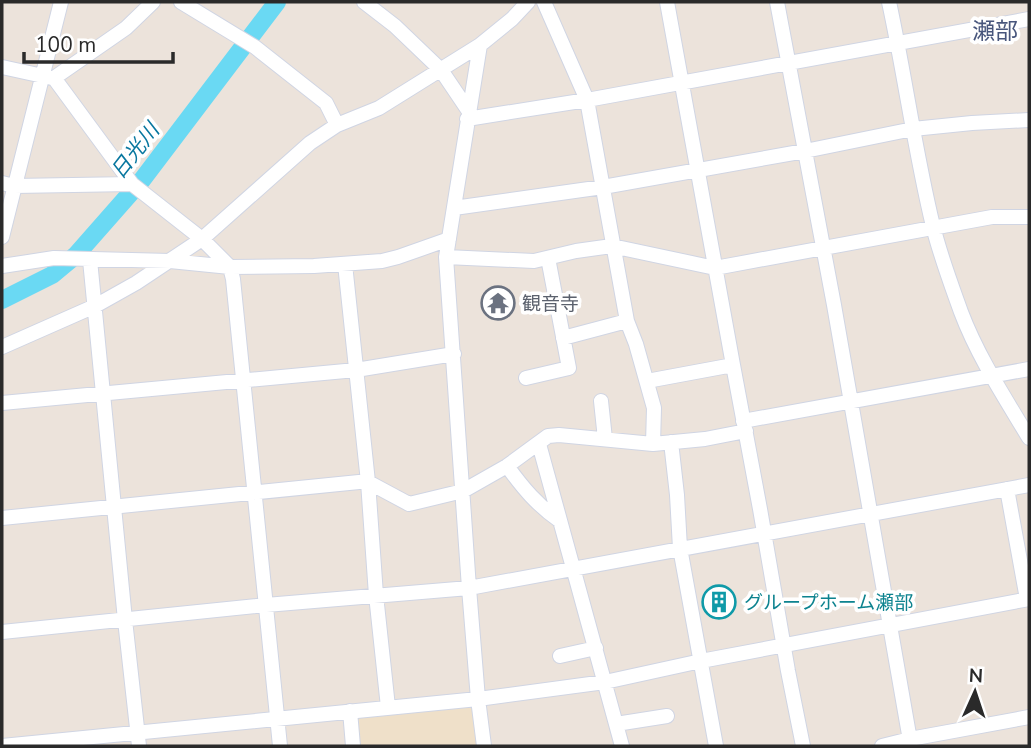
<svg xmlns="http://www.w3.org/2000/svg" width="1031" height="748" viewBox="0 0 1031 748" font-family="'Nunito Sans','Noto Sans JP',sans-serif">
<rect width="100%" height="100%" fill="#ece3db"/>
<!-- education -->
<path fill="#efe0c9" d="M470 702 474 707 480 746H356V714Z"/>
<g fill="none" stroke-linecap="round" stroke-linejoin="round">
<!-- river -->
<path stroke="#6ad9f3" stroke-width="18" d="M2 300 52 275 76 255 142 180 277 2"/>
<defs>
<path id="minor" d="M181 2 255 47 326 103 337 125
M364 2 395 26 441 70 468 110
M544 2 587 100 627 321 636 344 654 408 653 444
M667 2 733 365 760 509 788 671 803 746
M777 2 834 305 911 746
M889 2C905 76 915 152 933 226 940 255 951 284 961 312 978 357 1005 398 1029 438
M2 67 52 78
M467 119 587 100 1029 19
M2 183 14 186 132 184 202 239 230 267 233 279 280 746
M132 184 54 78 126 28 153 2
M454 208 603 187 805 151 913 129 972 123 1029 120
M2 237 61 2
M446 257 534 261 576 251 612 246 715 268 992 217H1029
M90 260 125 620 139 746
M345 264 368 482 376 595 388 707
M2 266 54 258 170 261 230 267 314 266 382 261 398 257 449 239
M563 338 627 321
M2 347 95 306 136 283 202 239 310 143 337 125 379 108 480 45
M526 378 569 368 548 258
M647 381 733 365
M601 401 605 439
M2 403 356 370 454 354
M743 421 1029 369
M671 442 677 495 680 548 716 746
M539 444 622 746
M507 466C523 488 537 505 560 521
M1007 489 1027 599
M2 518 359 482H368L409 504 463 491 507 466 548 436 559 435 653 444 705 439 746 431
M2 632 266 605 469 588 1029 485
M560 656 596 648
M350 711 353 746
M616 724 667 716
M2 746 478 699 605 682 701 661 1029 599
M484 746 478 699 469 588 446 257 480 45 512 19 528 2
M882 746 910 739 1029 717"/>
</defs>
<!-- minor casing -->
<use href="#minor" stroke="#d0d5e3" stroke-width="16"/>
<!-- minor -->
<use href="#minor" stroke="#fff" stroke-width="14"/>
</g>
<!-- icons -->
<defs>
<symbol id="temple-ring" viewBox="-11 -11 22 22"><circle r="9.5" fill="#fff" stroke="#6b7280" stroke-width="1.5"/><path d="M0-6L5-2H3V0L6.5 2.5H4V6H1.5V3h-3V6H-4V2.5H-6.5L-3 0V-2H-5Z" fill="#6b7280"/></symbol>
<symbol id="building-ring" viewBox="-11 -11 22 22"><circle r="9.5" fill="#fff" stroke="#0f9aa8" stroke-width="1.5"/><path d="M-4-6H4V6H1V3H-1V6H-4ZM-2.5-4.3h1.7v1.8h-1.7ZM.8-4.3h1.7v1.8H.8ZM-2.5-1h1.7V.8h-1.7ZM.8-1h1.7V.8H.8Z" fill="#0f9aa8"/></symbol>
</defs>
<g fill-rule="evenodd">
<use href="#temple-ring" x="479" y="284" width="38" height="38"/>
<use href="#building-ring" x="700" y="583" width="38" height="38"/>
</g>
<g text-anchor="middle" stroke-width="7" stroke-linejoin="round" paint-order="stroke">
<!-- worship labels -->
<g font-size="19" fill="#5b616d" stroke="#fff" text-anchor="start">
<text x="522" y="310">観音寺</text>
</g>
<!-- culture labels -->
<g font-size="19" fill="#0d838f" stroke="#fff" text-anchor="start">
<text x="744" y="609">グループホーム瀬部</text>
</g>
<!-- water labels -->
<g font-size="21" font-style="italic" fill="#08779f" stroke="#fff">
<text transform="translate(135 151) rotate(-52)" y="7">日光川</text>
</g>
<!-- quarter labels -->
<g font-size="23" fill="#48567c" stroke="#fff">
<text x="995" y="39">瀬部</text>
</g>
</g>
<!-- border -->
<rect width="1031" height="748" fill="none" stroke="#2a2a2a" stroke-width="7"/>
<!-- north arrow -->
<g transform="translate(975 692) rotate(3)" stroke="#ffffff" stroke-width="5" paint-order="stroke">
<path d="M0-5L12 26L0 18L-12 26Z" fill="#2a2a2a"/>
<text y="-10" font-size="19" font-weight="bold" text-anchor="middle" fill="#2a2a2a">N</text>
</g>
<!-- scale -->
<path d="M24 52v10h149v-10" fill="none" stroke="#2a2a2a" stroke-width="3.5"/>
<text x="35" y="52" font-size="21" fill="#2a2a2a" stroke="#ffffff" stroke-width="5" paint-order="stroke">100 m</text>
</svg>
